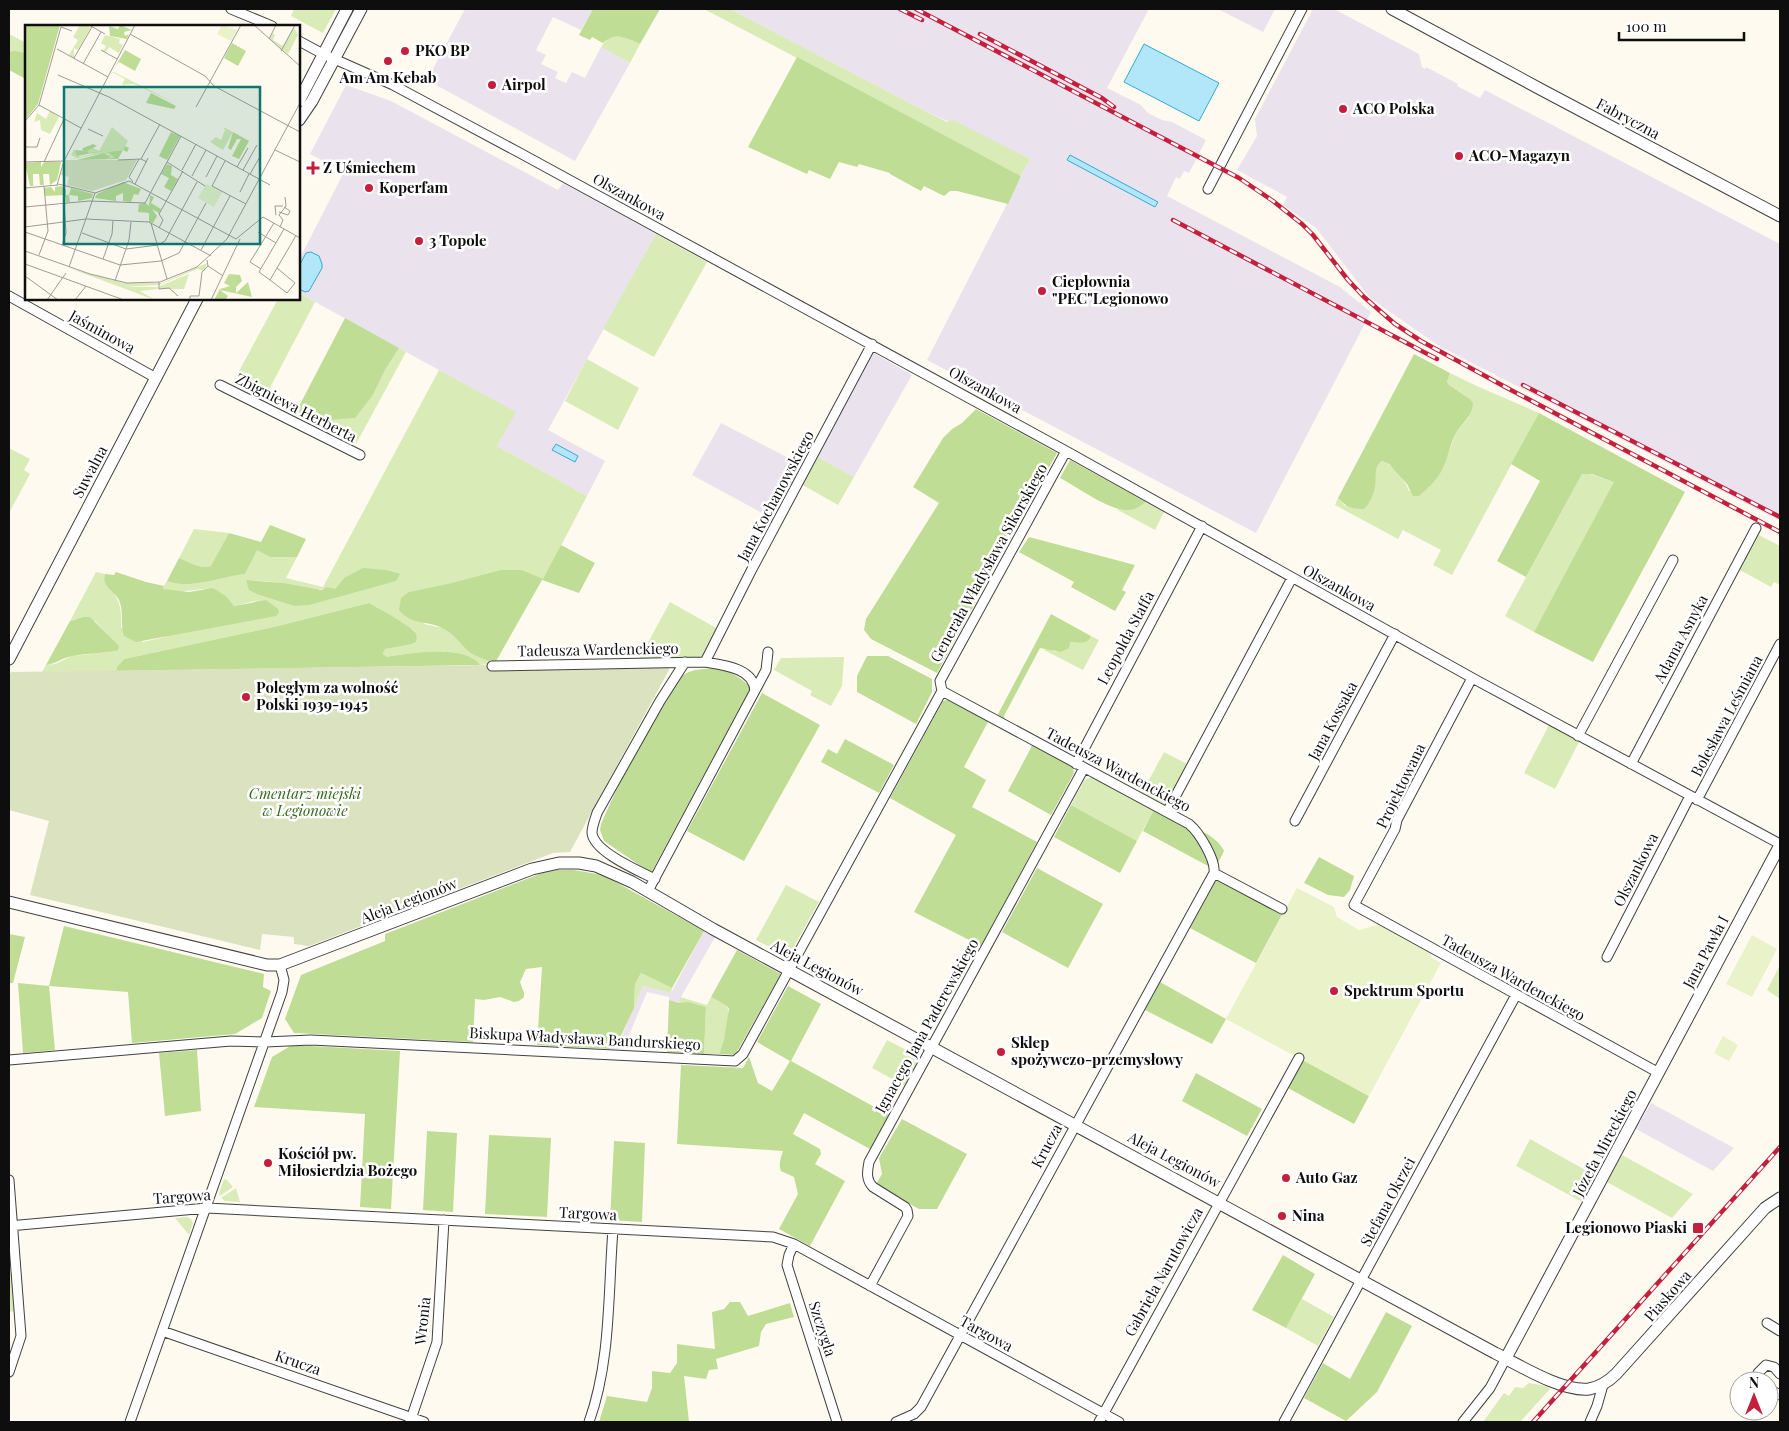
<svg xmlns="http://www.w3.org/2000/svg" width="1789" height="1431" viewBox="0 0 1789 1431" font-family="'Playfair Display',serif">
<rect width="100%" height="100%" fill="#fffaef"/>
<!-- industrial -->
<path fill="#eae2ed" d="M465 9H593L581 30 553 17 536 50 546 55 541 64 558 72 555 78 566 83 572 72 585 78 601 47 630 63 575 161 427 80Z
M730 9H1149L1107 88 1141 105 1148 113 1162 120 1172 122 1206 140 1189 173 1184 171 1180 179 1176 177 1167 196 1340 287 1371 312 1256 533 927 360 1030 159 923 110Z
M1218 9H1275L1263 32Z
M1313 9H1334L1419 54 1422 67 1425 69 1426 67 1458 84 1457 86 1480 98 1485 90 1780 244V521L1439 346 1370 298 1316 228 1283 205 1287 197 1237 170 1257 136 1255 119Z
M346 85 391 101 558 190 563 183 656 234 548 430 605 461 587 496 497 446 515 412 299 293V260L344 172 310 154Z
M872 352 912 375 854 477 816 456Z
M721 423 804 466 798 478 794 481 785 497V504L777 521 692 475Z
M704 931 715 937 681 997 679 1003 669 1000V997L647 992 627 1040 626 1049H610L612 1040H620L643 986 671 993Z
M1651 1103 1734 1148 1713 1171 1636 1129Z"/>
<!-- green -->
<path fill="#d9ebb7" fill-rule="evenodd" d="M294 9H336L323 33 291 16Z
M704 9H730L923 110 947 122 953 120 1030 159 1021 176Z
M9 34 26 43V53L21 52H9Z
M612 36 625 37 640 44 630 63 601 47 608 38Z
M656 234 707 262 654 357 603 329Z
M299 293 315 302 264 399 232 384 278 299H299Z
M399 348 406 352 356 444 320 426 325 420 355 417 373 395 385 370Z
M587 359 639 388 618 430 565 401Z
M439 370 516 412 497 446 587 496 543 580 522 570 409 592 424 624 443 628 455 635 467 649 495 663 480 665C465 644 410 653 387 657L383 654 385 649 399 645 415 631 377 607 369 603 278 626 124 659 117 667 116 671 42 672 46 665 55 664 72 656 110 652 108 635 95 621 76 619 70 621 96 572 105 574 104 578C117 600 122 599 121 627L143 642 165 637 259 600 234 606 227 597 203 589 176 592 162 589 167 581C192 590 219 577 245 574L257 549 270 557H297L286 578 323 587ZM344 578 396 581 294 606 259 595 246 581C276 578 305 592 335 589Z
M1450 373 1479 387 1539 413 1452 575 1433 565 1441 550 1403 530 1398 539 1335 505 1338 498 1345 506 1375 486C1376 477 1374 466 1382 461 1393 465 1405 480 1409 491L1428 488 1442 470 1456 433 1469 417 1470 399 1449 385 1447 382Z
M9 448 30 459 24 470 30 474 9 513Z
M816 456 854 477 838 505 801 484Z
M1587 473 1615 482 1534 632 1505 616 1582 474Z
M1146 502 1164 512 1155 530 1116 509C1128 510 1135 509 1146 502Z
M194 529 229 533 212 566C201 570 189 562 179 558Z
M1757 534 1780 546V585L1774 582 1771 587 1738 569Z
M670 602 718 629 702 659 638 661Z
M1091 636 1099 640 1083 670 1044 650 1047 648 1056 652 1070 642C1079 642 1087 646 1091 636Z
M844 657 842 686 831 706 810 695 812 691 774 670 781 658Z
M1549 725 1579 742 1555 789 1524 773Z
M1164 752 1189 765 1168 807 1142 793Z
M1094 777 1154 809 1137 841 1071 805 1085 779Z
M786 885 819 902 788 957 756 940Z
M1780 965V999L1767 990Z
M641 973 672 988 671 993 643 986 634 1008 635 984Z
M680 997 707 1005 711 997 727 1006 729 1014 726 1032 719 1054H704L706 1007 688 1003H679Z
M887 1040 920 1057 905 1086 872 1068Z
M1530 1139 1596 1176 1582 1202 1516 1166Z
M1622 1155 1693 1194 1672 1218 1607 1182Z
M224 1179 227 1180 233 1187 220 1196 219 1193Z
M236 1188 240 1202 225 1201 221 1198Z
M187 1217 191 1219 193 1223 189 1235 175 1218Z
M9 1272H11L15 1311 9 1312Z
M1302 1299 1334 1317 1318 1346 1286 1328Z
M1529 1383 1546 1386 1550 1389 1520 1422H1483L1504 1393 1509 1396 1515 1387 1523 1388Z"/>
<!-- forest -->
<path fill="#bfdd95" d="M593 9H660L640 44C627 38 615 31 603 43L592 37 590 40 579 35Z
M15 51 26 53V79L9 70V52Z
M797 57 1021 176 1008 204 957 191H950L944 196 924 186 921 191 890 174V173L859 164 857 167 839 162 830 179 809 170 807 174 748 147Z
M345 318 399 348 385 370 373 395 355 418 325 420 320 426 295 414Z
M1414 354 1450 373 1447 382 1449 385 1470 399 1473 403C1472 417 1463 422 1456 433 1450 444 1448 458 1442 470 1437 480 1427 489 1419 496H1413L1407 484 1389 464 1382 461C1373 467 1377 478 1375 487 1373 496 1370 503 1364 509 1352 509 1346 507 1338 498Z
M976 409 1057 453 937 673 871 639 864 630 866 619 939 503 913 487 943 438 952 429 962 423Z
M1539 413 1685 492 1593 662 1534 632 1614 482 1592 474H1582L1526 577 1497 561 1540 481 1511 464Z
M1070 460 1146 502C1140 506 1135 510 1128 510 1110 511 1077 487 1060 478Z
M270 525 306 539 297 557H270L257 550 245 574C219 577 192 590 167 581L179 558C189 562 201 570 211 566L229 533 261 542Z
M1029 537 1135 565 1122 590 1126 592 1115 611 1071 587 1074 582 1019 552Z
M561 545 595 563 579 593 542 580 495 663C486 660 474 656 467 650 459 642 455 635 444 629 429 620 412 626 399 610L401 598 409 592 452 583 501 570H522L543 579Z
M363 568 386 570 400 574 396 581 309 605 294 606 259 595 249 590 246 580 283 583 322 590 327 587 335 589 344 578Z
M116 572 146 582 164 586 163 589 189 592 213 588 227 597 234 606 266 600 278 609 279 613 276 616 136 642 124 636C120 624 124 611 119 600 114 591 101 586 105 574L114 575Z
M369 603C377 607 408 625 414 631 417 634 417 637 416 642L411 644 385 649 383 654 387 657C410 653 465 644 480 665L116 671 117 667 124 659 278 626Z
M1051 614 1091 636C1087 646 1079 642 1070 642L1069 648 1061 652 1040 648 1004 716 1005 719 997 716Z
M84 617H90L119 646 118 650C103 654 88 653 73 656 63 657 56 664 46 665L70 621Z
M867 656H888L932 679V692L916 724 857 692V676Z
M718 668C732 671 741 679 751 687L651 873 604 841 600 830 601 824C616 789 634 755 652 721 659 708 671 681 685 674 694 668 708 669 718 668Z
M762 693 820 725 744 861 687 831Z
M950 699 989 720 964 767 986 780 972 807 1037 842 981 946 914 912 956 835 890 798 943 701Z
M845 739 894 765 879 793 821 762 828 749 837 754Z
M1033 744 1072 765 1074 773 1051 815 1008 791Z
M1071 805 1137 841 1120 873 1054 837Z
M1154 809 1191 829 1208 858V866L1143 831Z
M1202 831C1211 836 1219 841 1224 851L1218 863Z
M1319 857 1354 876 1350 890 1344 897 1328 895 1304 883Z
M1037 868 1103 904 1068 968 1002 932Z
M557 870H574L603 875 704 931 672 988 641 973 635 984 634 1008 619 1040H612L610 1049 537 1045 542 967 526 969 520 982 524 993V997L519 1001 514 1002 500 997 484 1000 475 999 473 1042 294 1033 285 1019 301 975 385 941V934L542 873Z
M1217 879 1283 913 1256 963 1190 928Z
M64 926 264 974 263 987 271 991 262 1018 235 1034 132 1043 128 992 49 986 55 1050 23 1053 18 983 49 986Z
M9 934 25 937 13 983H9Z
M737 950 781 974 735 1055 719 1054 724 1039 729 1009 727 1006 711 997Z
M1160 982 1226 1019 1212 1044 1145 1010Z
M788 986 821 1004 791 1061 889 1115 870 1149 804 1113 793 1134 820 1149 821 1154 815 1164 845 1181 810 1246 779 1229 798 1194 794 1177 781 1171C778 1163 781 1158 783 1151L677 1144 681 1065 743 1068 749 1057 758 1083 772 1091 790 1061 757 1042Z
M669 1000 679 1003 688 1002 706 1007 704 1054 667 1052Z
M292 1045 400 1051 391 1209 360 1207 365 1114 254 1107 272 1057Z
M197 1050 201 1111 165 1116 159 1053Z
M1303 1060 1369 1096 1354 1124 1288 1088Z
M1196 1073 1262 1109 1247 1136 1182 1101Z
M902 1119 967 1154 937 1209H919L875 1186 882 1174 879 1158Z
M427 1131 457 1133 453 1212 423 1210Z
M489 1135 551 1138 547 1217 485 1214Z
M614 1141 645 1143 642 1222 610 1220Z
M1283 1255 1315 1274 1286 1328 1252 1310Z
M730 1302H740L748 1316 790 1303 794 1317 766 1324 761 1332 759 1346 716 1359 718 1369 709 1370 706 1379 684 1376 689 1422H599L607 1396 647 1402 652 1388V1371L670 1373 677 1363V1344L715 1349 712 1312 724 1309Z
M1386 1312 1412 1326 1377 1392 1346 1421 1304 1398 1323 1363 1350 1379Z"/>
<!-- cemetery -->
<path fill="#dbe2bf" d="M488 665V670L669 666V670L570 852 553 853 309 946 294 944V937L262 934 260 950 30 895 49 821 9 810V676L11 672Z"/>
<!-- pitch -->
<path fill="#e9f2c9" d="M1297 888 1334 907 1337 917 1359 930 1380 924 1429 951 1432 958 1441 963 1369 1096 1226 1019Z
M1752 935 1777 949 1752 997 1726 984Z
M1723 1036 1738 1045 1729 1061 1714 1053Z"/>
<!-- water -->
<path fill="#b1e7f9" stroke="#35a9d3" d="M1144 44 1219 83 1199 121 1124 82Z
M1070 155 1158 202 1155 207 1067 160Z
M311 252 319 256 322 264V268L309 291 305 292 299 289V266L306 253Z
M556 444 578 456 575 462 552 450Z"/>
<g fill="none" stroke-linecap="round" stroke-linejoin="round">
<defs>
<path id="minor" d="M231 9 272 26
M299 41 323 54 393 85 520 153 1066 451 1476 680 1780 844
M1208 189 1302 9
M9 296 156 378
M220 385 360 455
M705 662 751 571 872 344
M492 666 705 662C723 665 754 668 755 691
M1472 678 1397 820 1395 829 1354 905 1659 1073
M942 691 1189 824C1199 832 1216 860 1214 873L1282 909
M942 691 940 681 1066 451
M1578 736 1673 560
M1076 764 1202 526
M1631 764 1756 528
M1697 800 1780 644
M1167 812 1292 578
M1295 821 1395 634
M655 879C639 871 594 852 592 833 592 826 595 820 597 813L660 701 685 662
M648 891 766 670 768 652
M1607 957 1690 796
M9 1060 231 1041 265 1042 311 1040 735 1061 743 1054 942 691
M9 1180 21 1336 9 1372
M9 1226 207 1208 773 1237 794 1244 1119 1422
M794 1244 789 1255 787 1265 837 1422
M870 1286 908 1216 907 1210 905 1207 873 1187C866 1180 867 1172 869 1162L1084 768
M1767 1323 1780 1331
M162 1331 424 1422
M1758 1381V1373L1766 1365 1774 1367 1780 1374
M1769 1389 1780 1395
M130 1422 282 992 284 980 280 965
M410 1422 437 1342 444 1220
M589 1422C611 1361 608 1293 613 1229
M896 1422 914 1414 921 1407 1214 873
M1099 1422 1299 1058
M1284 1422 1516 995
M1463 1422 1490 1388 1506 1358
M1590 1422 1597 1406 1603 1385"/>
<path id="tertiary" d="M1392 9 1542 90 1780 216
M299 101 347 9
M299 120 312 101 361 9
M9 659 197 299
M9 902 267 965H280L532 869 559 863H579L596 866 632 882 713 929 1495 1353C1519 1365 1562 1392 1589 1389 1600 1387 1608 1382 1616 1374L1765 1208 1780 1198
M1506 1358 1780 845"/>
</defs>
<!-- minor casing -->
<use href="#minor" stroke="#414141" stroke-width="11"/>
<!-- tertiary casing -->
<use href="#tertiary" stroke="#414141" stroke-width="13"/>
<!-- minor -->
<use href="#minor" stroke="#fff" stroke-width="9"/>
<!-- tertiary -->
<use href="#tertiary" stroke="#fff" stroke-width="11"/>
<defs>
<path id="rail" d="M900 9 922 20
M916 9 1239 178 1273 201 1302 224 1313 235 1348 280 1364 297 1395 324 1421 341 1509 389 1780 532
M980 34 1102 98 1114 107
M1173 220 1437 359
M1523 385 1780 517
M1533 1422 1780 1147"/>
</defs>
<!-- rail casing -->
<use href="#rail" stroke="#c4203e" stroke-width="4.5"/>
<!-- rail -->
<use href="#rail" stroke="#fff" stroke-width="2.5" stroke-dasharray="8" stroke-linecap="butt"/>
</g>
<!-- markers -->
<g fill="#c4203e" stroke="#fff" stroke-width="2">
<circle cx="405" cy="51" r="5"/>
<circle cx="388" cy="61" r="5"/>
<circle cx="492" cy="85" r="5"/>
<circle cx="1343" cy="109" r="5"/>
<circle cx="1459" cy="156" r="5"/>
<path d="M310.5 160.5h5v5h5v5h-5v5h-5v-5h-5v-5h5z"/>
<circle cx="369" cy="188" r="5"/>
<circle cx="419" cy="241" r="5"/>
<circle cx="1042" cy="291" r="5"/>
<circle cx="246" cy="697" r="5"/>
<circle cx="1334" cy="991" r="5"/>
<circle cx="1001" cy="1052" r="5"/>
<circle cx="268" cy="1163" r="5"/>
<circle cx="1286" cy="1178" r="5"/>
<circle cx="1282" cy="1216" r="5"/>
<rect x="1692" y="1222" width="12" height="12" rx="2.5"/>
</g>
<g text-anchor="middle" stroke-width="5" stroke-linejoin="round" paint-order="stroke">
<!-- poi labels -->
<g font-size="15" font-weight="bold" fill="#0e0e0e" stroke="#fff" text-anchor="start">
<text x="415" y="56">PKO BP</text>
<text x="388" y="83" text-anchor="middle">Am Am Kebab</text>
<text x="502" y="90">Airpol</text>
<text x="1353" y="114">ACO Polska</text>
<text x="1469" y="161">ACO-Magazyn</text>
<text x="323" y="173">Z Uśmiechem</text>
<text x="379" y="193">Koperfam</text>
<text x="429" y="246">3 Topole</text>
<text x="1052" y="287">Ciepłownia<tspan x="1052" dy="17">"PEC"Legionowo</tspan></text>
<text x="256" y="693">Poległym za wolność<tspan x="256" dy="17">Polski 1939-1945</tspan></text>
<text x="1344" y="996">Spektrum Sportu</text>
<text x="1011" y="1048">Sklep<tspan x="1011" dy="17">spożywczo-przemysłowy</tspan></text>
<text x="278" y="1159">Kościół pw.<tspan x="278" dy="17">Miłosierdzia Bożego</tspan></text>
<text x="1296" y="1183">Auto Gaz</text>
<text x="1292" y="1221">Nina</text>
<text x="1687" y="1233" text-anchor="end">Legionowo Piaski</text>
</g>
<!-- street labels -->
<g font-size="15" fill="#0e0e0e" stroke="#fff">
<text transform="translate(1628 119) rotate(28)" y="5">Fabryczna</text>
<text transform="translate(629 197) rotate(29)" y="5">Olszankowa</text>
<text transform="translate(102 332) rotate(29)" y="5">Jaśminowa</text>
<text transform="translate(985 390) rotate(29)" y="5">Olszankowa</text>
<text transform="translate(296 408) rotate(27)" y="5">Zbigniewa Herberta</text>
<text transform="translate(90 472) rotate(-62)" y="5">Suwalna</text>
<text transform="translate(776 496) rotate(-62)" y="5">Jana Kochanowskiego</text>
<text transform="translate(989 563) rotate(-61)" y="5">Generała Władysława Sikorskiego</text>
<text transform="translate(1339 588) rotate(29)" y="5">Olszankowa</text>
<text transform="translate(1126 638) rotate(-62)" y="5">Leopolda Staffa</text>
<text transform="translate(1681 639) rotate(-62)" y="5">Adama Asnyka</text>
<text transform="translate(598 650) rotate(-1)" y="5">Tadeusza Wardenckiego</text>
<text transform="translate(1727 716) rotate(-62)" y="5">Bolesława Leśmiana</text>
<text transform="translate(1333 721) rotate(-62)" y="5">Jana Kossaka</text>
<text transform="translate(1118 770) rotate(28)" y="5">Tadeusza Wardenckiego</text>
<text transform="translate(1401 786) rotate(-64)" y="5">Projektowana</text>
<text transform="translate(1636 870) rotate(-63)" y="5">Olszankowa</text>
<text transform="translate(409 901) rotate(-21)" y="5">Aleja Legionów</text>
<text transform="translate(1706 952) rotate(-62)" y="5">Jana Pawła I</text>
<text transform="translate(817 968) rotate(28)" y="5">Aleja Legionów</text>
<text transform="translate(1513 978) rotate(29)" y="5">Tadeusza Wardenckiego</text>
<text transform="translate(927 1026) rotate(-61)" y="5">Ignacego Jana Paderewskiego</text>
<text transform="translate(585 1039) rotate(3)" y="5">Biskupa Władysława Bandurskiego</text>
<text transform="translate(1605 1143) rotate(-62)" y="5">Józefa Mireckiego</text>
<text transform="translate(1047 1146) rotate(-62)" y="5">Krucza</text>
<text transform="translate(1174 1160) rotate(28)" y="5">Aleja Legionów</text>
<text transform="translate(182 1197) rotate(-4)" y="5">Targowa</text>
<text transform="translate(1388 1202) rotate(-62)" y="5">Stefana Okrzei</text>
<text transform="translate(588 1214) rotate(3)" y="5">Targowa</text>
<text transform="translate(1164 1272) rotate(-61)" y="5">Gabriela Narutowicza</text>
<text transform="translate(1668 1296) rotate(-49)" y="5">Piaskowa</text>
<text transform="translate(423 1321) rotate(-84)" y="5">Wronia</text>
<text transform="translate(822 1329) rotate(72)" y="5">Szczygla</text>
<text transform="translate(986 1334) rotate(29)" y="5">Targowa</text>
<text transform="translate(298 1363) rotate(19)" y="5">Krucza</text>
</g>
<!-- park labels -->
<g font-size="15" font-style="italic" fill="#36681b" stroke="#fff">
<text x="305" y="799">Cmentarz miejski<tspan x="305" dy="17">w Legionowie</tspan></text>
</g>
</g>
<!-- overview -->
<g transform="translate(25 25)">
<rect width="275" height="275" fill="#fffaef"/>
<path d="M55 0 66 2 53 25 49 23V33L44 30 53 15 48 12ZM269 2 273 10 263 29 244 14 248 8 250 10 248 15 258 21ZM80 10 95 14 94 18 98 20 94 28 84 22 81 27 78 26 81 21 76 18ZM87 47H89L152 79 109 59 97 60 100 54ZM25 86 34 92 25 109 16 105 15 95 9 97 12 88 21 94ZM87 102 103 116 98 125 84 127 93 134H81L83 130 79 128 43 135 52 133 46 130 49 124 54 132 69 129 57 126 67 122 74 126ZM198 102 208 107 198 125 185 117 191 112 196 115 200 105ZM182 238 180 246 172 244 134 260 98 262H133V264L115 266 130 275 44 243 99 258H137ZM164 249 159 264H134L135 261Z" fill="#d9ebb7"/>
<path d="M0 0H40H35L13 79 0 95ZM95 0 107 5 99 7 100 11 104 9 102 14 85 11 84 1 93 4ZM207 18 221 26 213 41 199 33ZM100 25 116 34 110 46 94 37 90 42ZM126 68 151 81 149 84 121 78ZM146 107 155 111 142 135 134 131ZM208 107 224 116 214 134 207 131 216 114H212L206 125 203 123ZM68 119 72 121 62 126 64 128 83 125 52 131 50 125 61 126 57 125 58 123ZM100 121 104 123 102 127 98 125 93 134 52 135 79 128 85 132 81 134 90 133 83 127 98 125ZM16 137V142L19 137H36L32 155 25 160 24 149H18L19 160H15L14 149H8V161H5L0 138ZM142 139 147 141 146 150 153 154 146 166 139 162 144 153 136 149ZM98 157 116 164 113 170 109 169 106 177 98 176V168L91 171V176L70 173 72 169ZM36 161 41 165V170H44L46 163 68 169 67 173 53 176V171L44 170 45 177H41L40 170 20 171 19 163 26 162 30 167V162ZM125 170 129 172 126 178 136 184 134 188 127 184 132 191 128 198 124 197V188L113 187 114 179 121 178 124 181ZM204 249 215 250 217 256 211 262V268L223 257 227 272 195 265 203 271 200 275H189L195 264 205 261 199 258Z" fill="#bfdd95"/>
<path d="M40 135H112L101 155 67 166 42 160 44 152 36 150Z" fill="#dbe2bf"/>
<path d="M197 0 212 5 206 16 192 9ZM181 159 197 167 189 182 173 173Z" fill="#e9f2c9"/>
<path fill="none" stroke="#9f9c95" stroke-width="1" d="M64 0 80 9M229 0 275 41M105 9 180 51 189 61 275 107M244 14 251 0M32 24 83 52M76 25 92 34M256 26 270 0M49 33 67 2M58 39 76 7M33 50 84 72 245 160M14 80 56 103M171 82 216 0M0 96 14 80 36 2 47 6M63 104 78 111M0 122H12L15 113M250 125 275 137M116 134 135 99M93 135 116 134 122 137M200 136 187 161 221 179M0 137 39 136M19 137 39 94M142 137 180 161M212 142 223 123M157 145 171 119M218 145 232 120M225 149 236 130M167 151 181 125M181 152 192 131M108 157 104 152 114 134M33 159 70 168 104 156 211 214 238 192 275 213M110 159 123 133M32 160 39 136 110 0M0 163 33 160M215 167 224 149M0 182 64 176 120 178 156 111M254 187 263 190 265 186 259 182M251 190 250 181H258M126 198 142 254M0 202 61 194 124 197 186 231M255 202 258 195 254 190 261 181 260 172M134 203 138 195 134 189 158 146M0 207 95 240 136 236 154 228 181 178M233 207 251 218M57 208 101 224 133 220 140 216 172 157M37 220 41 208 39 178M176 225 205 171M0 226 65 249 102 258 135 257 172 242 202 214 275 78M14 230 23 206 19 161M78 234 87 209 88 196M0 239 99 275M183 241 198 251M44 242 70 168M252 243 270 258 262 268 245 255 269 214 271 210M236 244 225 237 249 198M0 251 33 275M245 255 234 247 259 204M90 256 104 215 106 197M134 257V264L144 263 153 271M22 275 41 248M50 275 61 261M165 275V271H174L177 247 183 241 182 235M186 275 215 214"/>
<path fill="#0f766e" fill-opacity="0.15" stroke="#0f766e" stroke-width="2.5" d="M39 62H235V219H39Z"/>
<rect width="275" height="275" fill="none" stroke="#0e0e0e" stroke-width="2.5"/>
</g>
<!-- border -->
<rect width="1789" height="1431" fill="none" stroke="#0e0e0e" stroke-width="20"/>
<!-- north arrow -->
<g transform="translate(1754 1396)"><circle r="24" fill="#ffffff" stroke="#9f9f9f"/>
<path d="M0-4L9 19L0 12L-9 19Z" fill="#c4203e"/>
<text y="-8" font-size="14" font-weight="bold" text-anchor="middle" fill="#0e0e0e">N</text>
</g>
<!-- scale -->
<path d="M1619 32v8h125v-8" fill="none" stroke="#0e0e0e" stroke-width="2.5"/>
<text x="1626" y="32" font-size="15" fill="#0e0e0e" stroke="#ffffff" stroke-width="4" paint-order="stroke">100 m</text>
</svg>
